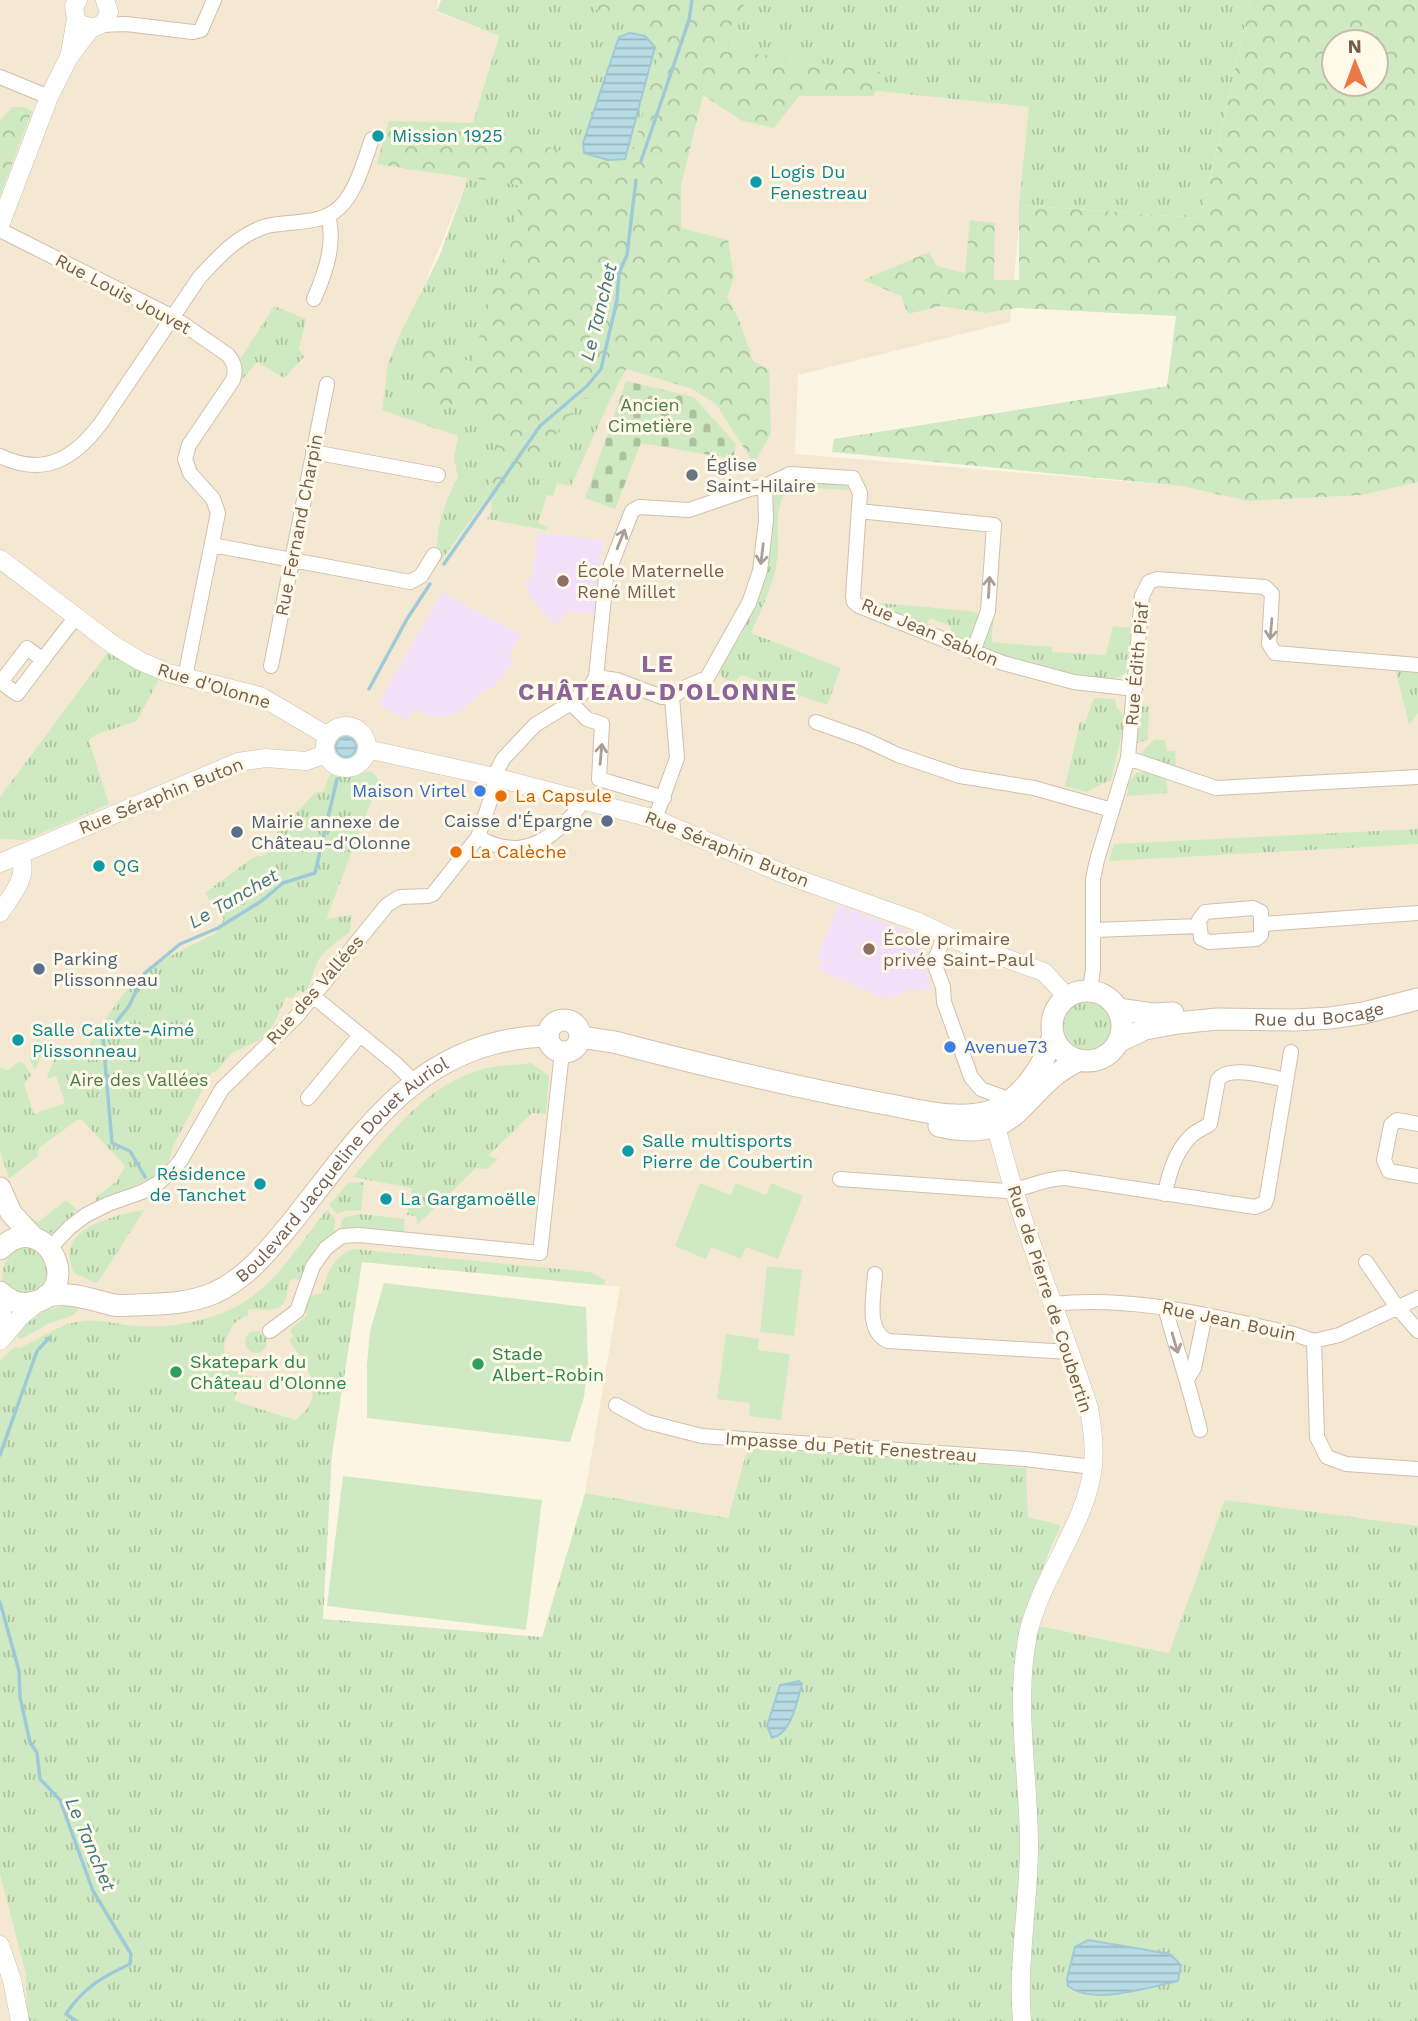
<svg xmlns="http://www.w3.org/2000/svg" width="1418" height="2021" viewBox="0 0 1418 2021" font-family="'Work Sans',sans-serif">
<defs>
<pattern id="grass-tufts" width="24" height="20" patternUnits="userSpaceOnUse" patternTransform="scale(1.75)"><rect width="24" height="20" fill="#cfeac2"/><path d="M3 7l-1-3M5 7V3M7 7l1-3M15 17l-1-3M17 17v-4M19 17l1-3" fill="none" stroke="#adc1a0"/></pattern>
<pattern id="forest-crowns" width="20" height="18" patternUnits="userSpaceOnUse" patternTransform="scale(1.75)"><rect width="20" height="18" fill="#cfeac2"/><path d="M2 6a3 3 0 1 1 6 0M12 15a3 3 0 1 1 6 0" fill="none" stroke="#adc1a0"/></pattern>
<pattern id="cemetery-stones" width="16" height="16" patternUnits="userSpaceOnUse" patternTransform="scale(1.75)"><rect width="16" height="16" fill="#cfeac2"/><path d="M2 7V4a2 2 0 0 1 4 0v3zM10 15v-3a2 2 0 0 1 4 0v3z" fill="#adc1a0"/></pattern>
<pattern id="water-rules" width="6" height="5" patternUnits="userSpaceOnUse" patternTransform="scale(1.75)"><rect width="6" height="5" fill="#b8dce6"/><path d="M0 2.5h6" fill="none" stroke="#9ab6bc"/></pattern>
</defs>
<rect width="100%" height="100%" fill="#fdf5e4"/>
<!-- residential -->
<path fill="#f4e8d2" d="M0 0H438L437 12 499 36 473 124 389 122 378 164 468 178 408 325 694 72 1030 107 1010 322 798 375 795 454 1181 486 1248 501 1363 495 1418 482V1534L1170 1653 1020 1622 1049 1558 1060 1525 749 1445 728 1518 585 1493 620 1287 362 1262 332 1454 0 1520Z
M0 1875 26 1975 27 2021H0Z"/>
<!-- education -->
<path fill="#f2e0f9" d="M537 533 603 540 595 614 566 611 560 624 556 621 554 624 532 600 525 583 532 578Z
M443 590 446 592 445 595 451 597 452 595 455 597 454 600 460 603 462 601 465 602 464 605 521 634 508 657 514 661 492 688 481 693 464 709 447 717H431L414 709 407 720 378 704Z
M838 905 907 931 916 942 932 989 905 990 897 996 882 998 819 970 823 960 817 957Z"/>
<!-- grass -->
<path fill="url(#grass-tufts)" d="M441 0H1251L1201 218 1019 205 1029 107 694 72 607 398H611L571 486 557 483 553 496 547 495 538 523 548 527 546 530 487 519 492 510 535 463 489 482 490 494 439 563C432 535 445 501 458 477L454 459 458 436 382 410 388 363 403 328 439 257 468 178 377 164 389 121 473 123 499 36 437 11Z
M274 306 306 319 299 349 304 357 284 378 257 362 239 383 242 368 239 361Z
M786 481 848 484 847 490 793 487C770 501 781 537 777 560 774 585 761 609 751 633L841 668 827 705 742 675 732 683 723 678 719 672 721 665 742 634 765 572 772 491 774 486Z
M878 603 971 611 979 614 971 641 966 643 949 636 952 627 930 618 926 626 891 613Z
M993 615 992 642 1052 647V652L1106 655 1113 626 1132 628 1126 673C1103 693 1011 659 983 649L979 645Z
M108 652 159 679 137 721 95 735 89 741 109 804 26 840 0 839V797Z
M1396 671 1418 673V713L1409 725Z
M1094 698 1115 699 1117 708 1126 717 1111 780 1086 792 1065 786 1080 722 1085 723Z
M1137 706H1149L1148 740 1136 743Z
M1154 740H1165L1167 751H1175L1176 769 1140 754Z
M372 771 378 779 374 794 326 919 352 915 350 932C339 941 323 949 317 963 312 974 312 983 304 993L299 990 293 998 286 997 274 1024 261 1039 231 1054 217 1071 212 1072 174 1144 167 1166 154 1177 95 1204 96 1197 117 1181 125 1166 82 1120H77L39 1148 37 1157 9 1179 0 1151V1068L8 1070 19 1062 24 1063 31 1075 24 1084 34 1114 65 1103 56 1076 48 1079 47 1076 58 1052 66 1054 68 1052 81 1056 120 998 148 967 216 933 224 919 205 893 252 858 267 854 263 847 316 792H323L330 774 341 777Z
M1146 771 1166 779 1168 793 1127 796 1129 783 1136 773Z
M1418 829V844L1109 861 1114 844Z
M1059 1026a28 28 0 1 1 56 0a28 28 0 1 1-56 0Z
M39 1037 44 1050 35 1070 29 1059 33 1052 40 1049 35 1038Z
M531 1063 549 1076 546 1114 532 1113 488 1156 498 1159 487 1169 476 1168 417 1225 416 1216 407 1215 412 1188 353 1177C393 1131 429 1080 492 1067 505 1065 518 1065 531 1063Z
M364 1182 361 1210 345 1211 337 1214 329 1205 348 1183Z
M66 1200 76 1209 72 1219 54 1233 37 1232 26 1216 38 1222Z
M144 1210 99 1281 96 1283 74 1273C53 1229 111 1216 144 1210Z
M327 1210 335 1218 334 1234C316 1246 309 1260 302 1280L293 1279 289 1281C286 1314 277 1310 248 1309V1316C235 1319 233 1325 228 1335 220 1351 225 1360 240 1368V1374L264 1378 261 1387 239 1381 234 1401 296 1420C299 1416 305 1412 308 1408 322 1385 302 1358 289 1341L293 1336 290 1330 307 1315 304 1309 311 1296 322 1293C327 1273 333 1257 353 1249L590 1272 606 1281 603 1285 362 1262 332 1454 323 1619 542 1637 585 1493 728 1518 749 1444 1026 1468 1028 1517 1061 1525 1020 1622 1169 1653 1225 1500 1418 1526V2021H27L26 1975 0 1875V1360L15 1347 20 1348C41 1338 59 1324 83 1321 101 1319 119 1325 136 1326 168 1328 202 1323 231 1309 273 1290 298 1245 327 1210Z
M361 1214 404 1219V1233L342 1229 341 1223 344 1217Z
M20 1246 36 1249 48 1261 46 1286 23 1296C17 1293 7 1289 3 1283 0 1267 8 1253 20 1246Z
M82 1304 74 1315 50 1323 21 1339 17 1336C20 1332 23 1325 26 1321 40 1309 65 1305 82 1304Z
M245 1342a11 11 0 1 1 22 0a11 11 0 1 1-22 0Z"/>
<!-- forest -->
<path fill="url(#forest-crowns)" fill-rule="evenodd" d="M591 0H747L726 33 730 50 886 73 873 96H799L774 128 742 121 703 95 681 186V228L728 240 734 277 727 297 740 322 753 361 769 370 771 433 754 464 716 404 690 388 626 369 611 398 582 399 524 477 492 510 489 482 502 427 458 405 423 404 421 362 425 348 451 358 472 361 525 186 377 164 389 121 473 124 577 156 630 163 662 41 643 23 600 15Z
M1251 0H1418V482L1363 495 1248 501 1181 486 832 452 834 439 1167 386 1176 316 1018 308 985 313 940 306 908 314 901 296 863 280 929 252 937 266 965 273 970 220 995 223 994 280H1019V205L1201 218ZM1334 42H1376V84H1334Z
M12 107H25L32 111 0 196V121Z"/>
<!-- cemetery -->
<path fill="url(#cemetery-stones)" d="M626 381 694 397 736 444 733 459 641 443 615 509 585 498Z"/>
<!-- garden -->
<path fill="#cfeac2" d="M700 1183 731 1195 736 1183 766 1195 771 1183 803 1196 778 1259 746 1247 741 1259 711 1247 706 1259 675 1246Z
M767 1266 802 1270 794 1336 760 1332Z
M384 1283 586 1307 588 1363 584 1397 570 1442 367 1418V1365L370 1331Z
M726 1334 759 1339 758 1350 790 1354 781 1420 749 1416 750 1403 717 1399Z
M202 1336C224 1340 215 1357 234 1371L221 1409 118 1373 123 1355H144Z
M343 1476 542 1500 526 1630 327 1606Z"/>
<!-- water -->
<path fill="url(#water-rules)" stroke="#9ecad8" stroke-width="2" d="M630 33 645 36 655 47 625 159 608 160 584 153 583 143 619 37Z
M336 747a10 10 0 1 1 20 0a10 10 0 1 1-20 0Z
M799 1681 802 1684C797 1701 792 1733 772 1738L767 1726 780 1685Z
M1088 1940 1170 1954 1181 1965 1178 1981C1148 1987 1094 2006 1068 1986L1067 1979 1075 1947Z"/>
<g fill="none" stroke-linecap="round" stroke-linejoin="round">
<!-- stream -->
<path stroke="#9ecad8" stroke-width="3.5" d="M641 161 689 20 692 0
M444 564 540 426 587 386 601 369 617 300 619 273 627 255 636 180
M369 689 407 619 430 584
M145 1177 130 1151 112 1143 103 1039 129 1006 145 973 180 944 218 928 263 900 283 883 315 873 337 779
M0 1455 37 1351 49 1338
M0 1602 19 1671 20 1697 30 1742 37 1753 40 1779 60 1800 93 1891 131 1954 130 1964C102 1977 83 1988 66 2014L76 2021"/>
<defs>
<path id="minor" d="M101 25 126 24 193 32 201 30 214 0
M0 77 49 97
M0 230 173 317 228 355C235 364 236 370 233 380L189 445 185 459 190 473 213 499 218 513 185 677
M314 299C325 274 336 243 328 216
M313 452 438 475
M0 456C44 477 74 459 101 423L199 278C218 257 239 234 267 226 291 220 321 226 340 207 357 190 364 161 372 139
M859 511 994 525 988 611 973 652
M212 545 410 582 421 576 434 555
M43 660 27 648 1 682 17 694C37 668 56 641 77 616
M271 666 327 384
M596 677 617 680 662 697H672L686 687 707 678 749 603 760 571 766 521 765 486
M571 703 587 719 602 724 599 779 664 798
M816 722 864 739 898 755 960 776 1034 788 1112 810
M1128 758 1216 788 1418 777
M655 819 677 758 672 697
M478 837C507 854 533 851 558 829 568 820 577 812 583 800
M1253 908 1261 912V935L1256 939 1209 942 1201 938 1199 920 1205 912Z
M1263 924 1418 913
M1094 930 1199 926
M945 934 934 963 943 987 944 1002 971 1077 981 1089 1011 1100
M1090 991 1093 969V879L1097 860 1128 758 1142 596 1149 582 1157 579 1265 587 1272 594 1269 644 1275 653 1418 665
M314 997 396 1064 414 1082
M308 1098 360 1035
M1418 1124 1397 1120 1391 1125 1384 1160 1389 1171 1418 1176
M840 1179 1006 1191C1027 1189 1044 1178 1065 1178L1255 1207 1265 1203 1267 1197 1291 1052
M1165 1194C1169 1173 1175 1152 1191 1136 1196 1131 1204 1128 1210 1124L1218 1080C1228 1064 1270 1077 1286 1080
M50 1248 70 1227 86 1215 108 1204 142 1192 158 1183 172 1171 181 1160 222 1089 297 1016 387 905 400 897 428 896 433 894 478 837 494 789V777L503 759 535 725 571 703 591 686 596 677 606 578 632 511 639 507 689 510 750 489 765 486 790 474 853 478 860 493 853 596 854 602 859 606 1003 663 1074 682 1135 689
M1366 1262 1397 1307 1418 1331
M875 1274C874 1296 865 1331 888 1341L1069 1352
M1053 1304C1135 1295 1214 1317 1294 1334L1314 1341 1339 1335 1418 1298
M1165 1307C1176 1348 1190 1388 1200 1430
M270 1331 297 1311 313 1266 326 1248 342 1236 359 1235 540 1253 562 1052
M1314 1341 1317 1437 1327 1457 1346 1464 1418 1469
M1188 1378 1194 1368 1205 1315
M616 1405 647 1422 702 1436 1025 1459 1093 1467"/>
<path id="tertiary" d="M80 24 93 28 104 23 109 12 105 0
M70 53 76 19 74 6 78 0
M0 225 49 97 69 57 91 28
M0 559 112 644 140 661 168 673 260 696 328 736
M325 747a21 21 0 1 1 42 0a21 21 0 1 1-42 0Z
M367 749 494 777 655 819 784 874 916 921 958 941 1044 972 1067 997
M0 863 238 762 266 758 306 761 326 754
M0 913C10 897 32 874 18 855
M993 1113C1016 1214 1057 1309 1089 1408 1092 1427 1095 1446 1093 1466 1087 1523 1041 1576 1028 1634 1014 1704 1029 1775 1029 1846 1029 1904 1017 1963 1022 2021
M0 1300 2 1313 0 1322
M0 1341 21 1316 39 1301
M0 1945 12 1980 20 2021"/>
<g id="secondary">
<circle cx="1087" cy="1026" r="35"/>
<path d="M1118 1009 1152 1014 1173 1013"/>
<circle cx="564" cy="1036" r="16"/>
<path d="M580 1037 614 1042C702 1065 791 1086 880 1103 916 1109 955 1122 991 1111 1022 1100 1045 1064 1053 1035"/>
<path id="s1" d="M1118 1042 1145 1029 1178 1023 1217 1019 1295 1020 1330 1018 1364 1013 1418 999"/>
<path d="M939 1126C1025 1146 1018 1088 1080 1060"/>
<path d="M0 1188 11 1213 34 1238"/>
<path d="M0 1249C46 1204 87 1295 30 1303 19 1305 8 1300 0 1292"/>
<path id="s2" d="M46 1296C75 1292 87 1299 114 1305 121 1306 128 1305 135 1305 163 1304 188 1304 214 1293 247 1278 269 1250 292 1222 364 1132 419 1039 548 1036"/>
</g>
</defs>
<!-- minor casing -->
<use href="#minor" stroke="#d0c0ad" stroke-width="16"/>
<!-- tertiary casing -->
<use href="#tertiary" stroke="#d0c0ad" stroke-width="19"/>
<!-- secondary casing -->
<use href="#secondary" stroke="#d3c0aa" stroke-width="23"/>
<!-- minor -->
<use href="#minor" stroke="#fff" stroke-width="14"/>
<!-- tertiary -->
<use href="#tertiary" stroke="#fff" stroke-width="18"/>
<!-- secondary -->
<use href="#secondary" stroke="#fff" stroke-width="21"/>
</g>
<!-- one-way arrows -->
<defs><path id="oneway-shaft" d="M-6 0H5M1.5-3L5.5 0L1.5 3" fill="none" stroke-width="1.6" stroke-linecap="round" stroke-linejoin="round" transform="scale(1.75)"/></defs>
<g stroke="#ac9e92">
<use href="#oneway-shaft" transform="translate(621 539) rotate(-68)"/>
<use href="#oneway-shaft" transform="translate(762 554) rotate(97)"/>
<use href="#oneway-shaft" transform="translate(989 587) rotate(-87)"/>
<use href="#oneway-shaft" transform="translate(1271 629) rotate(95)"/>
<use href="#oneway-shaft" transform="translate(601 754) rotate(-85)"/>
<use href="#oneway-shaft" transform="translate(1175 1343) rotate(74)"/>
</g>
<!-- markers -->
<g fill="#0f9aa8" stroke="#fff9ea" stroke-width="2.5">
<circle cx="378" cy="136" r="7"/>
<circle cx="756" cy="182" r="7"/>
<circle cx="99" cy="866" r="7"/>
<circle cx="18" cy="1040" r="7"/>
<circle cx="628" cy="1151" r="7"/>
<circle cx="260" cy="1184" r="7"/>
<circle cx="386" cy="1199" r="7"/>
</g>
<circle fill="#6b7280" stroke="#fff9ea" stroke-width="2.5" cx="692" cy="475" r="7"/>
<g fill="#8d6e63" stroke="#fff9ea" stroke-width="2.5">
<circle cx="563" cy="581" r="7"/>
<circle cx="869" cy="949" r="7"/>
</g>
<g fill="#3f7fe0" stroke="#fff9ea" stroke-width="2.5">
<circle cx="480" cy="791" r="7"/>
<circle cx="950" cy="1047" r="7"/>
</g>
<g fill="#e8710a" stroke="#fff9ea" stroke-width="2.5">
<circle cx="501" cy="796" r="7"/>
<circle cx="456" cy="852" r="7"/>
</g>
<g fill="#5c6f8a" stroke="#fff9ea" stroke-width="2.5">
<circle cx="607" cy="821" r="7"/>
<circle cx="237" cy="832" r="7"/>
<circle cx="39" cy="969" r="7"/>
</g>
<g fill="#2e9e5b" stroke="#fff9ea" stroke-width="2.5">
<circle cx="478" cy="1364" r="7"/>
<circle cx="176" cy="1372" r="7"/>
</g>
<g text-anchor="middle" stroke-width="6" stroke-linejoin="round" paint-order="stroke">
<!-- culture labels -->
<g font-size="18" fill="#0d838f" stroke="#fff9ea" text-anchor="start">
<text x="392" y="142">Mission 1925</text>
<text x="770" y="178">Logis Du<tspan x="770" dy="21">Fenestreau</tspan></text>
<text x="113" y="872">QG</text>
<text x="32" y="1036">Salle Calixte-Aimé<tspan x="32" dy="21">Plissonneau</tspan></text>
<text x="642" y="1147">Salle multisports<tspan x="642" dy="21">Pierre de Coubertin</tspan></text>
<text x="246" y="1180" text-anchor="end">Résidence<tspan x="246" dy="21">de Tanchet</tspan></text>
<text x="400" y="1205">La Gargamoëlle</text>
</g>
<!-- street labels -->
<g font-size="18" fill="#755d49" stroke="#fff9ea">
<text transform="translate(123 294) rotate(28)" y="6">Rue Louis Jouvet</text>
<text transform="translate(299 525) rotate(-79)" y="6">Rue Fernand Charpin</text>
<text transform="translate(930 632) rotate(23)" y="6">Rue Jean Sablon</text>
<text transform="translate(1137 664) rotate(-85)" y="6">Rue Édith Piaf</text>
<text transform="translate(214 686) rotate(17)" y="6">Rue d'Olonne</text>
<text transform="translate(161 796) rotate(-22)" y="6">Rue Séraphin Buton</text>
<text transform="translate(727 849) rotate(22)" y="6">Rue Séraphin Buton</text>
<text transform="translate(315 990) rotate(-49)" y="6">Rue des Vallées</text>
<text dy="6" stroke="none"><textPath href="#s1" startOffset="205">Rue du Bocage</textPath></text>
<text dy="6" stroke="none"><textPath href="#s2" startOffset="350">Boulevard Jacqueline Douet Auriol</textPath></text>
<text transform="translate(1050 1299) rotate(72)" y="6">Rue de Pierre de Coubertin</text>
<text transform="translate(1229 1321) rotate(12)" y="6">Rue Jean Bouin</text>
<text transform="translate(851 1447) rotate(4)" y="6">Impasse du Petit Fenestreau</text>
</g>
<!-- park labels -->
<g font-size="18" fill="#4d7b41" stroke="#fff9ea">
<text x="650" y="411">Ancien<tspan x="650" dy="21">Cimetière</tspan></text>
<text x="139" y="1086">Aire des Vallées</text>
</g>
<!-- worship labels -->
<g font-size="18" fill="#5b616d" stroke="#fff9ea" text-anchor="start">
<text x="706" y="471">Église<tspan x="706" dy="21">Saint-Hilaire</tspan></text>
</g>
<!-- education labels -->
<g font-size="18" fill="#785e54" stroke="#fff9ea" text-anchor="start">
<text x="577" y="577">École Maternelle<tspan x="577" dy="21">René Millet</tspan></text>
<text x="883" y="945">École primaire<tspan x="883" dy="21">privée Saint-Paul</tspan></text>
</g>
<!-- shop labels -->
<g font-size="18" fill="#366cbe" stroke="#fff9ea" text-anchor="end">
<text x="466" y="797">Maison Virtel</text>
<text x="964" y="1053" text-anchor="start">Avenue73</text>
</g>
<!-- food labels -->
<g font-size="18" fill="#c56008" stroke="#fff9ea" text-anchor="start">
<text x="515" y="802">La Capsule</text>
<text x="470" y="858">La Calèche</text>
</g>
<!-- service labels -->
<g font-size="18" fill="#4e5e75" stroke="#fff9ea" text-anchor="start">
<text x="593" y="827" text-anchor="end">Caisse d'Épargne</text>
<text x="251" y="828">Mairie annexe de<tspan x="251" dy="21">Château-d'Olonne</tspan></text>
<text x="53" y="965">Parking<tspan x="53" dy="21">Plissonneau</tspan></text>
</g>
<!-- leisure labels -->
<g font-size="18" fill="#27864d" stroke="#fff9ea" text-anchor="start">
<text x="492" y="1360">Stade<tspan x="492" dy="21">Albert-Robin</tspan></text>
<text x="190" y="1368">Skatepark du<tspan x="190" dy="21">Château d'Olonne</tspan></text>
</g>
<!-- water labels -->
<g font-size="19" font-style="italic" fill="#42778a" stroke="#fff9ea">
<text transform="translate(598 312) rotate(-76)" y="7">Le Tanchet</text>
<text transform="translate(233 898) rotate(-30)" y="7">Le Tanchet</text>
<text transform="translate(91 1844) rotate(67)" y="7">Le Tanchet</text>
</g>
<!-- district labels -->
<g font-size="24" font-weight="bold" letter-spacing="2" fill="#8c6499" stroke="#fff9ea">
<text x="658" y="672">LE<tspan x="658" dy="28">CHÂTEAU-D'OLONNE</tspan></text>
</g>
</g>
<!-- north arrow -->
<g transform="translate(1355 63) rotate(359)"><circle r="33" fill="#fff9ea" stroke="#c8bbaa" stroke-width="2"/>
<path d="M0-5L12 26L0 18L-12 26Z" fill="#e97947"/>
<text y="-10" font-size="19" font-weight="bold" text-anchor="middle" fill="#755d49">N</text>
</g>
</svg>
